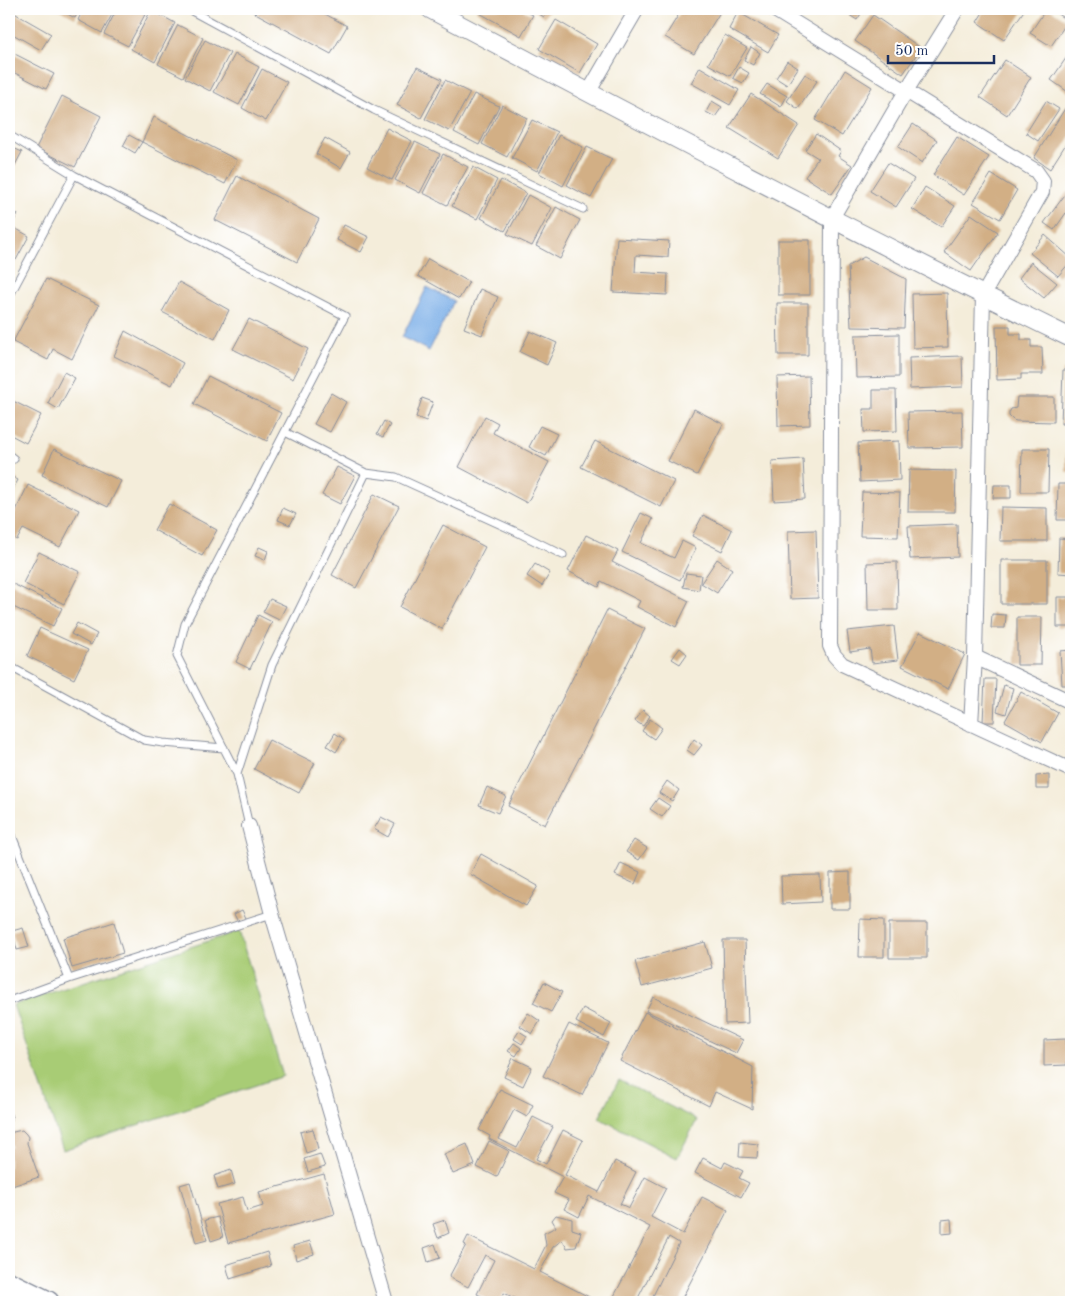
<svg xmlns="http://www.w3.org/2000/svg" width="1080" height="1311" viewBox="0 0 1080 1311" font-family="'Old Standard TT',serif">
<rect width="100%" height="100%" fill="#fff"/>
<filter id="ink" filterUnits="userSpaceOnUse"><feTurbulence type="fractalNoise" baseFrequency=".02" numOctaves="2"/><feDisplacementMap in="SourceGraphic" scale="10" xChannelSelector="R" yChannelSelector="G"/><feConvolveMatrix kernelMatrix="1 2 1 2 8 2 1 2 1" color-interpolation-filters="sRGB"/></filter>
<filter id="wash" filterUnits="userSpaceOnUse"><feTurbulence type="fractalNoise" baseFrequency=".0096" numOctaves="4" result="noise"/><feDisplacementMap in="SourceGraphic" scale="20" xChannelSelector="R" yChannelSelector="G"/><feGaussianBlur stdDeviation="1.12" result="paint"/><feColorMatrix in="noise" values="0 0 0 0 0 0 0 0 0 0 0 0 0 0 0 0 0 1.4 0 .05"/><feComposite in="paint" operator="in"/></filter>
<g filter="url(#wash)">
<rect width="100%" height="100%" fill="#f4edda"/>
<!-- green -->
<path fill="#a8cc75" stroke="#627e6a" d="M239 931 283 1076 63 1150 13 1005Z
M619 1080 697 1120 677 1158 599 1118Z"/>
<!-- water -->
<path fill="#7aaee7" stroke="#4a6ea2" d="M427 287 454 301 429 351 402 337Z"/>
<g id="blocks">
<!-- building -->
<path fill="#d2af85" d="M58 9H80L75 18Z
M83 9H115L102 33 78 20Z
M117 9H148L128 46 104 34Z
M248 9H316L347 26 331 54Z
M477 9H521L533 15 521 36 476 11Z
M531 9H550L544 17Z
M682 9H722L694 54 665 37Z
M840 9H864L857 20Z
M985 9H1025L1004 40 977 22Z
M1046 9H1050L1068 21 1051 46 1030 33Z
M9 10 51 34 41 50 9 32Z
M151 10 175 23 155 62 131 49Z
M738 12 778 35 768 52 729 29Z
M873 15 921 48 903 74 855 41Z
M556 20 597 44 580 73 539 49Z
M178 25 203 38 183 77 158 64Z
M725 35 747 48 730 76 708 64Z
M205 40 230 53 210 91 185 78Z
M751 47 760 53 753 65 744 60Z
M9 51 54 74 46 89 9 70Z
M1071 51V94L1051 80Z
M235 54 259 67 239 105 214 92Z
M1005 60 1031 77 1007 115 980 97Z
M787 61 798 68 787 85 776 78Z
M417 67 442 79 421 118 397 105Z
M700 67 739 90 730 105 691 83Z
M739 67 749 73 743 83 733 78Z
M262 69 287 82 266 121 242 108Z
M845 70 872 87 842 136 815 120Z
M805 74 817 81 798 109 787 101Z
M445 80 470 93 449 131 425 119Z
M767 84 787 96 781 107 760 94Z
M474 94 499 106 479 145 454 132Z
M751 94 799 125 778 158 729 128Z
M62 96 101 116 75 167 36 148Z
M712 101 722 107 715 117 706 112Z
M1046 101 1059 109 1038 141 1026 133Z
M1069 102 1071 104V136L1050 169 1034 158Z
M502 105 527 118 507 157 482 144Z
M154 117 237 160 225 184 142 142Z
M532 120 557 132 537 171 512 158Z
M913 124 937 140 922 163 898 147Z
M387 128 412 141 392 180 367 167Z
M816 134 841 151 838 156 852 165 832 194 805 177 818 158 805 150Z
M129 135 142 142 135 153 123 146Z
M559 135 583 147 563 186 539 173Z
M957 137 989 157 964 195 933 175Z
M325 138 350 152 341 168 316 154Z
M415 142 440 154 420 193 395 180Z
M9 146 22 152 13 169 9 167Z
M587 147 612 159 591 198 567 185Z
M443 154 468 167 447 205 423 193Z
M888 163 914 179 896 207 870 191Z
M473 167 497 180 477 219 452 206Z
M991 174 1017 190 1000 219 973 203Z
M237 176 319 219 297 262 215 220Z
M501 180 526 193 505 231 481 218Z
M925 187 955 206 941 227 912 209Z
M1067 192 1071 195V217L1066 213 1054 230 1044 223Z
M528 195 552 208 532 246 507 234Z
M556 207 580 220 560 259 536 246Z
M9 209 18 214 11 226 29 236 16 260 9 256Z
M971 214 998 232 971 271 944 252Z
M344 225 369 237 361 252 337 240Z
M1045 235 1071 258V261L1058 276 1030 253Z
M617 238 669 241 668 257 636 255 635 272 668 274 667 295 613 292Z
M778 240H810V295H778Z
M864 257 906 279 904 328 851 327 848 266Z
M428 259 469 282 459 299 418 276Z
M1031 262 1057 283 1044 298 1019 278Z
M46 279 99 305 72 359 53 349 48 360 13 342Z
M179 282 229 310 215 339 162 312Z
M480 289 498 297 482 335 464 328Z
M947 293 948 347 913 348 912 294Z
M777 303H808V355H778Z
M249 319 308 349 293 379 233 349Z
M996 326H1010V334H1021V340H1031V347H1042L1043 374H1021V379L997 380Z
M125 331 183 363 172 385 114 356Z
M530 331 557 343 547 365 520 352Z
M899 334V377L856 378 855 335Z
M962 356 963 387 910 389 909 358Z
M1063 370H1071V424H1061Z
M64 372 75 378 58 409 48 403Z
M208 376 281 413 267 441 194 404Z
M809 376 810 425 778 426 777 377Z
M873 390H896L897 431 864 432 863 409H873Z
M331 393 346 402 330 432 314 424Z
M1017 397H1054V422L1016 421 1013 420 1009 416V413L1011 409 1016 408Z
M422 398 433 402 426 421 416 417Z
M9 399 41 415 26 443 9 434Z
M694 409 723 424 697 475 668 461Z
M962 411 963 447 909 448 908 412Z
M485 416 498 423 493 433 549 462 527 503 459 467Z
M384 421 390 425 383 437 377 434Z
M540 426 557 434 546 456 529 447Z
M1066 435H1071V472H1066Z
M595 441 674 481 661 507 581 467Z
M899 441 900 480 860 482 858 443Z
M54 449 121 481 108 507 42 475Z
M1022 449H1049L1048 492H1021Z
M803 459 805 499 774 501 772 461Z
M337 467 355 476 340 504 322 495Z
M909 470 956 471 955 512H908Z
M9 475 18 480 9 497Z
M1058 484H1071V520H1057Z
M28 485 79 510 60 547 23 529 17 540 9 536V525Z
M994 485H1011V498H993Z
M862 492 900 493 898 537 860 536Z
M374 494 399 506 356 588 332 575Z
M169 504 217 530 202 556 154 530Z
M1001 507 1047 508V541H1000Z
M283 508 296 514 290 525 278 520Z
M641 513 653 519 641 543 674 558 682 541 696 548 680 580 622 552Z
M703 515 732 530 722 551 692 536Z
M957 524 958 557 910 559 908 526Z
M443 525 485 547 442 629 400 607Z
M816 530 818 598 790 599 788 531Z
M586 535 618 551 612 562 689 601 676 627 637 607 640 601 601 581 599 587 568 571Z
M1059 538 1071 539V574L1058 573Z
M259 547 268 551 265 560 255 556Z
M39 552 80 572 64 604 23 583Z
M717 559 732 569 717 593 701 583Z
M1001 560H1047V604H1001Z
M897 562 898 610H868L867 563Z
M535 564 550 573 542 586 527 576Z
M686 573 701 575 699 590 683 587Z
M9 582 62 608 53 626 9 605Z
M1057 597H1071V627H1057Z
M270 599 286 606 279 620 263 612Z
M607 610 645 629 545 825 508 806Z
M992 614 1006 615 1005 628H991Z
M258 615 272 622 250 669 236 662Z
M1017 617H1042L1041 665H1017Z
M77 623 97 634 91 645 71 634Z
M894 626 898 660 872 663 870 649 850 652 847 631Z
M40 628 88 650 74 679 27 656Z
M920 632 965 654 948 689 902 666Z
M680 648 687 654 680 664 672 659Z
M1071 650V685H1062L1060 651Z
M985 679H996L994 722H983Z
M1004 685 1013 688 1006 714 997 711Z
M1021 692 1058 713 1042 742 1005 721Z
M643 710 650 716 643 726 635 721Z
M650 719 662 728 654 739 642 731Z
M335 733 344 739 336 752 327 746Z
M694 739 702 745 694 755 687 750Z
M269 740 315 763 299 793 254 769Z
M1049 775V789H1036V776Z
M667 781 679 790 672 801 659 793Z
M487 787 506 796 498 813 479 805Z
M658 798 670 806 662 817 650 809Z
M381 817 395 824 388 837 374 829Z
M634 840 647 848 639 860 626 852Z
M481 854 538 886 526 906 470 874Z
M621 863 640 872 635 884 615 875Z
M850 872V909H830V873Z
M820 875 821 902 782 904 781 876Z
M242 910 246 918 238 922 234 914Z
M860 919 884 920V957H859Z
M114 922 123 953 72 968 63 938Z
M889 923H927V958H889Z
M23 928 29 947 17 950 12 931Z
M723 940H745L748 1023 725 1024Z
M705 942 712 968 642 987 635 961Z
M544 982 562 992 551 1012 533 1003Z
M653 997 743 1040 736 1053 646 1011Z
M583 1008 611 1023 604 1037 576 1022Z
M645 1012 753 1067 752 1109 715 1092 709 1106 620 1061Z
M528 1013 540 1021 532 1034 520 1026Z
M569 1024 608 1043 582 1095 543 1076Z
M519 1031 527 1036 522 1044 514 1039Z
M1066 1039 1067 1065 1044 1066V1040Z
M514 1043 521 1048 516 1056 508 1051Z
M513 1058 532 1067 523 1086 504 1077Z
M500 1089 533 1105 527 1117 514 1110 499 1139 517 1148 533 1117 553 1127 536 1159 546 1164 563 1130 583 1140 565 1175 599 1192 615 1161 636 1172 620 1204 629 1208 645 1177 666 1188 651 1217 683 1234 702 1197 728 1210 680 1302H650L679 1243 669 1237 636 1302H611L650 1227 589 1196 579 1217 564 1209 569 1200 554 1193 563 1177 489 1139 490 1136 479 1130Z
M9 1109 12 1117 9 1125Z
M313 1129 318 1149 306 1153 300 1132Z
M22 1130 26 1134 28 1137 27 1143 39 1177 9 1187V1148L12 1147 10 1144 9 1137 13 1132Z
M489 1141 509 1151 497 1177 477 1167Z
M740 1142 758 1144 757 1158 739 1157Z
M467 1144 475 1165 453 1174 444 1154Z
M320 1154 325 1167 308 1172 304 1159Z
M703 1158 722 1168 725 1162 743 1171 739 1178 749 1183 741 1197 695 1173Z
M231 1170 235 1184 218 1189 214 1176Z
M324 1174 335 1214 228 1243 217 1204 243 1197 247 1211 263 1206 259 1192Z
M190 1182 207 1240 196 1243 180 1185Z
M556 1215 572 1219V1229L581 1232 576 1247 567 1248 562 1240 553 1247 540 1272 599 1302H575L570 1300 568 1302H523L504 1293 499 1302H493L477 1294 494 1260 485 1255 468 1287 449 1277 466 1245 464 1244 468 1236 534 1269 546 1245 544 1233 556 1227 552 1220Z
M218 1217 223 1237 211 1241 205 1220Z
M951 1219 952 1233 942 1234V1220Z
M445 1220 449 1233 438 1238 433 1224Z
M310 1241 314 1254 296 1260 293 1246Z
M435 1244 440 1258 428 1262 424 1248Z
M267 1252 271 1266 230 1279 226 1265Z"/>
</g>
</g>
<g filter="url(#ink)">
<use href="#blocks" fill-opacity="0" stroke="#888e9c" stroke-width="1"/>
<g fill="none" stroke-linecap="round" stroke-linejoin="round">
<defs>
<path id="service" d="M188 9 374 110 583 209
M9 135 74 175 345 316 185 624 177 656 237 774 249 826
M9 297 74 175
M9 455 14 459
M366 473 396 477 519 533 563 555
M9 666 144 740 163 743 224 748
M237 774 272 665 366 473 285 432
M9 828 69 979
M9 1001 69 979 272 914"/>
<path id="minor" d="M773 9 1036 171 1043 181 1042 192 983 295 975 657 971 724
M957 9 906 91 832 218 830 646 834 655 842 664 1071 770
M588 93 637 9
M975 657 1071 702
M249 826 272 914 386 1302"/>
<path id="tertiary" d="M430 9C642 121 855 233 1071 338"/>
<path id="primary" d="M9 1283 48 1302"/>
</defs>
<!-- service casing -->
<use href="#service" stroke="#888e9c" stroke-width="9"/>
<!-- minor casing -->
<use href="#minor" stroke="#888e9c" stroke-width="16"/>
<!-- tertiary casing -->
<use href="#tertiary" stroke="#888e9c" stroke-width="20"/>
<!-- primary casing -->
<use href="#primary" stroke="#888e9c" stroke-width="24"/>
<!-- service -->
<use href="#service" stroke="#fff" stroke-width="7"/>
<!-- minor -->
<use href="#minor" stroke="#fff" stroke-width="14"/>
<!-- tertiary -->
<use href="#tertiary" stroke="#fff" stroke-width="18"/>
<!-- primary -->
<use href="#primary" stroke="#fff" stroke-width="21"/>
</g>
</g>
<!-- margin -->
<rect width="1080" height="1311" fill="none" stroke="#fff" stroke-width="30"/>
<!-- scale -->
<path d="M888 55v8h106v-8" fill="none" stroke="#1b2f5e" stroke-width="2.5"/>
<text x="895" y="55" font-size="15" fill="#1b2f5e" stroke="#ffffff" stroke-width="4" paint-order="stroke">50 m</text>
</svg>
